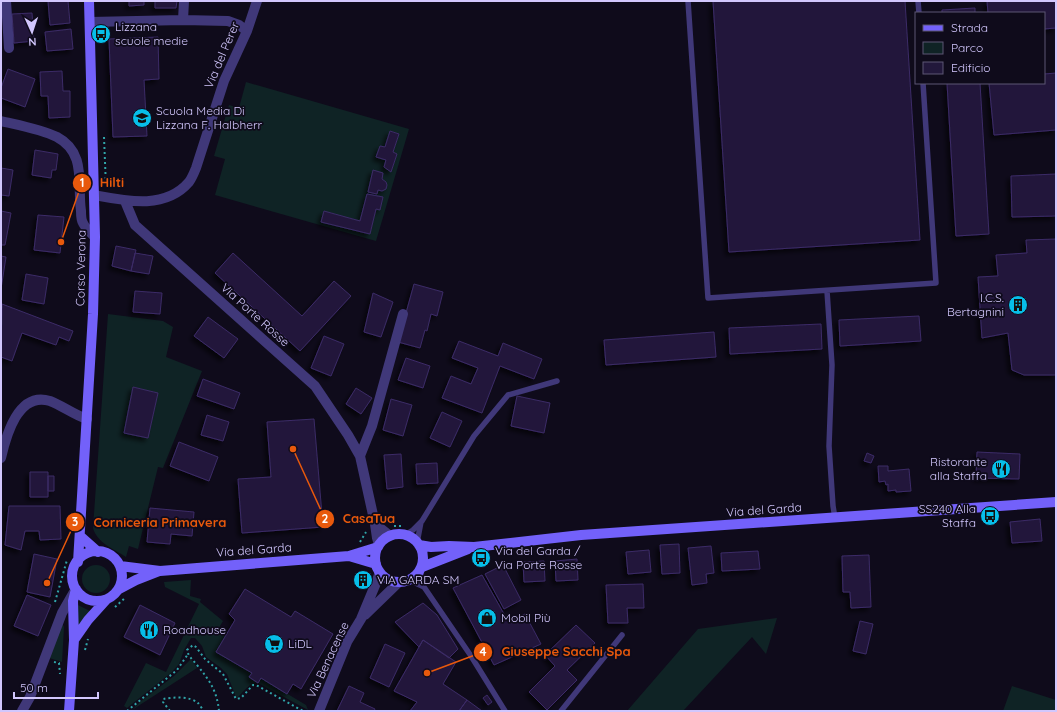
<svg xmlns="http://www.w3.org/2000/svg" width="1057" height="712" viewBox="0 0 1057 712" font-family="Quicksand,sans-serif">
<defs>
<filter id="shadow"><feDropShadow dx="-3.5" dy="3.5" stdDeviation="2" flood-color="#0009"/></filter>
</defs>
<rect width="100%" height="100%" fill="#0f0b1b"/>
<!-- green -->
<path fill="#0f2325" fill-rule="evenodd" d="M246 82 409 129 376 241 215 195 225 159 214 156 229 105 239 108ZM390 131 399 134 393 152 397 154 386 160 376 157 380 146 385 147ZM383 197 376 209 370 234 322 222 324 212 360 221Z
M108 314 163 321 173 327 166 357 202 371 163 468 158 467 138 549 129 546 126 557C114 549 97 543 93 528ZM133 387 158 393 148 438 124 433Z
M82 579a14 14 0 1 1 28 0a14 14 0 1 1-28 0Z
M191 580 190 596 201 599 200 602 223 621 217 631 225 636 216 652 252 673 249 677 258 683 261 678 306 705 308 710 258 683C250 682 245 690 239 696L238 697H236L227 674 221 668 206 657 202 646 195 638H191L184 650 179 664 172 672 127 708 124 706 146 663 166 672 199 604 165 587 164 582Z
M76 604 90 611 77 632Z
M777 618 766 654 752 637 683 711H627L698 629Z
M62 623 64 627 62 662 49 658Z
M191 659 197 668 132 710 141 701 174 676Z
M1012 686 1056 700V711H1003Z"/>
<!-- building -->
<path fill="#22183b" stroke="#3c2b67" filter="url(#shadow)" d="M48 1H68L70 23 50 25Z
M129 1H144V5L129 6Z
M155 1H177L176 8H155Z
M713 1H905L920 240 729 252Z
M987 1H1056V28L1044 29V13H988Z
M975 8V13H942V10Z
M32 13 34 41 14 43 12 14Z
M71 29 73 49 47 51 45 32Z
M158 37 159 79 144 80 147 136 113 137 109 39Z
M8 69 35 79 25 107 1 98V88Z
M62 71 63 91H70V117L49 118 48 96H41L40 72Z
M1056 73V130L994 135 989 83H1044V74Z
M947 83H980L989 234 956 236Z
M390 131 399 134 393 152 397 154 391 172 384 167 386 160 376 157 380 146 385 147Z
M35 150 58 154 56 170H52L51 178 32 175Z
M1 168 13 170 9 196 1 195Z
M373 170 383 173 382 179 386 182 387 185 386 189 382 191 378 190 377 194 368 192Z
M1056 174V216L1012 217 1011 176Z
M367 194 383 197 380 210 376 209 370 234 321 222 324 211 360 221Z
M1 211 11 213 5 245H1Z
M38 215 64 217 60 253 34 250Z
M1056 239V375H1024L1012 370 1008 333 982 338 978 277 998 276 996 255 1027 253 1026 240Z
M116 246 136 250 131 271 112 266Z
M135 253 153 256 149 274 131 271Z
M233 253 302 316 334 281 351 296 300 351 215 273Z
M1 256 6 257 1 289Z
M26 274 48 278 44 304 22 300Z
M414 284 443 292 437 316 431 314 427 331 425 330 420 348 398 342Z
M135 291 162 293 160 314 133 312Z
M373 293 393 302 381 337 364 332Z
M2 304 73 331 69 341 59 337 56 345 22 333 12 361 1 357Z
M919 316 921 341 840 346 839 320Z
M208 317 238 339 224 358 194 336Z
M821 324 822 349 730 354 729 328Z
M714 332 716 357 606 365 604 340Z
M324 336 344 344 331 376 311 368Z
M459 341 498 356 503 343 542 359 534 379 500 366 482 413 442 398 451 376 471 384 478 368 452 358Z
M406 358 430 366 423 388 398 380Z
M203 379 240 393 234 409 197 396Z
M133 387 158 393 148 438 124 433Z
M356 388 372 398 361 414 346 404Z
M517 396 550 403 544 433 511 426Z
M391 399 412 405 403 436 383 430Z
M442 412 462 421 450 447 430 438Z
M207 415 229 422 223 441 201 435Z
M314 419 323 527 242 533 238 479 271 477 267 422Z
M179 442 218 457 209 481 170 466Z
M977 452 1020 454 1019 479 976 478Z
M867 453 874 456 871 463 864 461Z
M401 454 403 487 387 489 384 455Z
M437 463 438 483 417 484 416 464Z
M878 466H888V471L909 469 911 491 896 492V490L888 491V484L886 485 885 481 879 482Z
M30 472H48V497H30Z
M48 476H54V491H48Z
M9 506H60L61 539 40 540 39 531H25L21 550 5 545Z
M150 508 194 512 192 536 171 534 170 544 147 542Z
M1040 519 1042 541 1012 543 1010 522Z
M679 544 680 573 662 574 660 545Z
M711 546 714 573 706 574 707 583 692 585 688 548Z
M649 550 651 572 628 574 626 552Z
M758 551 760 569 722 571 721 553Z
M34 554 57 559 50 597 27 592Z
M869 555 871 607 851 608 850 592H843L842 556Z
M577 559 578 580 556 581 555 561Z
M544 561 545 581 524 582 523 562Z
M503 565 521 600 504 609 485 574Z
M363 574 367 576 362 585 359 583Z
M482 575 508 621 525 614 541 644 494 665 453 588Z
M643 584 644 608H627L628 623H608L606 585Z
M245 589 291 617 295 611 333 634 301 689 293 684 287 694 261 678 258 683 249 677 252 673 216 652 235 620 229 614Z
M27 595 51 605 38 636 14 626Z
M423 603 437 615 458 649 449 658 423 640 419 647 395 622Z
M140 605 175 623 160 655 124 637Z
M860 621 873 624 866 654 853 651Z
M576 625 595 643 567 670 577 680 547 710 529 692 555 666 545 655Z
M423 640 456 662 443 684 467 700 459 711H410L417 702 394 691Z
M385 644 405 653 389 687 370 678Z
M349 686 364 693 360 702 375 709 374 711H337Z
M487 695 492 702 488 705 483 698Z
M467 700 482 711H459Z"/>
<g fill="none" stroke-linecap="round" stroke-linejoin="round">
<!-- path -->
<path stroke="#30a5a9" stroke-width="2" stroke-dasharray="2 3" stroke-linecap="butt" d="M104 137 106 187
M394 526H403
M360 542 366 532
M55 602 67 560
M115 607 125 598
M85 650 88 639
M54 662 59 663 60 674
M127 711 177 670 188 654
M170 711 163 702V699C173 697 190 696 198 703 200 705 202 709 204 711
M219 711C217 691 210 681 197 665 193 660 188 656 187 650L193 645 196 647 205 659 223 674 236 699 241 698 253 685H256L303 711"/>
<!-- lane -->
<path stroke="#403879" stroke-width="5.5" d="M688 1 708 298 936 283 923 83
M918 1 919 13
M827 291 832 365 829 446 833 506 835 518
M405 535 413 530 422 521 474 436 508 395 557 381
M417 543 421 522
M420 570 424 587 471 656 505 711
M409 580 424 587
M561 711 622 635"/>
<!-- street -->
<path stroke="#403879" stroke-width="10" d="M6 1 9 48
M183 20 184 1
M90 22 183 20 228 21 239 25 247 31
M1 121C18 125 41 129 57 137 87 153 77 184 81 211 81 215 81 220 83 223 85 228 91 233 95 237
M94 195C126 201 165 210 189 182 192 178 194 173 196 168L224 81 247 31 257 1
M125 201 135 225 315 386 348 435 360 456 375 524 377 538 379 545
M360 456 372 426 403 314
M1 458C6 436 18 391 50 401 63 406 74 415 87 419
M375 524 390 536
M365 615 399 582
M22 711 30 697 62 613 74 592
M319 711 347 642 361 619 376 583 380 572"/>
<!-- secondary -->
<path stroke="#7361fa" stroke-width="10" d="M375 558a24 24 0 1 1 48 0a24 24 0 1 1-48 0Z
M80 536 98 552
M419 545 431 547 449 546 474 547 581 535 1056 502
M72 576a25 25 0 1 1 50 0a25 25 0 1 1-50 0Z
M349 556 376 564
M78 562 93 314 95 237 89 1
M120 566 160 571 349 556 378 547
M422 567 468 549
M119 589 136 580 159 571
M74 640 88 620 106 600
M69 711 74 640 73 601 76 589"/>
</g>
<!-- icons -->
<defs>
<symbol id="bus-disc" viewBox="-11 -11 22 22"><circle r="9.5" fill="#07bee9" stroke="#0f0b1b"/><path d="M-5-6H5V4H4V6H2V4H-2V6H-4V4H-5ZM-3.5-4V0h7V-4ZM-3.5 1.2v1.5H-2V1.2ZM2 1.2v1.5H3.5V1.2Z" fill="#111"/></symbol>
<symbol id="school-disc" viewBox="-11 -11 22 22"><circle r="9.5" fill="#07bee9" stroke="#0f0b1b"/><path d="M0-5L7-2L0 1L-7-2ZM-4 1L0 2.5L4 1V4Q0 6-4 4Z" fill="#111"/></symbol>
<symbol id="building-disc" viewBox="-11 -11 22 22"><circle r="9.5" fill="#07bee9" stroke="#0f0b1b"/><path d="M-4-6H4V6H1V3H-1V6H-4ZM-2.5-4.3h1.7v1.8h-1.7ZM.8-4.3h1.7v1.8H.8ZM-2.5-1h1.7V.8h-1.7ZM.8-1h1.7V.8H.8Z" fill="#111"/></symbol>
<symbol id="restaurant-disc" viewBox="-11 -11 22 22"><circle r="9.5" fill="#07bee9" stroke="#0f0b1b"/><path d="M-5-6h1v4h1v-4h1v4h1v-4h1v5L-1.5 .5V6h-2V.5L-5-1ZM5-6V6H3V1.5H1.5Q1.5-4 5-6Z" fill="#111"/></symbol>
<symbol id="shop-disc" viewBox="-11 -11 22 22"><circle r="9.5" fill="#07bee9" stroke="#0f0b1b"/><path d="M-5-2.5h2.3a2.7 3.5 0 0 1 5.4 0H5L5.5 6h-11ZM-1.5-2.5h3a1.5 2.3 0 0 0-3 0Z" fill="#111"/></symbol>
<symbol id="supermarket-disc" viewBox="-11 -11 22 22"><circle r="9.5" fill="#07bee9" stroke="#0f0b1b"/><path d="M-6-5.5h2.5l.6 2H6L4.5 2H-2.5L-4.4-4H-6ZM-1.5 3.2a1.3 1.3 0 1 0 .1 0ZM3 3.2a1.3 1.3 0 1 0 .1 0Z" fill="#111"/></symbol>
</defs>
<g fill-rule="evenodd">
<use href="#bus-disc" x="90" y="23" width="22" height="22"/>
<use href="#school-disc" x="131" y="107" width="22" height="22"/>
<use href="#building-disc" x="1007" y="294" width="22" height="22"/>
<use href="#restaurant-disc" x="990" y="458" width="22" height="22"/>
<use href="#bus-disc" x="979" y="505" width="22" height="22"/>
<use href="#bus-disc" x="470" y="547" width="22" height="22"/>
<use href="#building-disc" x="352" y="569" width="22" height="22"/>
<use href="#shop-disc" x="476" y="607" width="22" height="22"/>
<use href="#restaurant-disc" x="138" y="619" width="22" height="22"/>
<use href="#supermarket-disc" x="263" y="633" width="22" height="22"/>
</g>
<g text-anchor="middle" stroke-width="3.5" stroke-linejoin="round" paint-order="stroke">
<!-- poi labels -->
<g font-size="12" fill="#d2c7fd" stroke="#0f0b1b" text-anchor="start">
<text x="115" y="31">Lizzana<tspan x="115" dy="14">scuole medie</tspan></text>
<text x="156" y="115">Scuola Media Di<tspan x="156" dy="14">Lizzana F. Halbherr</tspan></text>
<text x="1004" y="302" text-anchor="end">I.C.S.<tspan x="1004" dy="14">Bertagnini</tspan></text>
<text x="987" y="466" text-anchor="end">Ristorante<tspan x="987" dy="14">alla Staffa</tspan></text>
<text x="976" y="513" text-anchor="end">SS240 Alla<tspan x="976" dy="14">Staffa</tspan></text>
<text x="495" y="555">Via del Garda /<tspan x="495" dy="14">Via Porte Rosse</tspan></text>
<text x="377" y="584">VIA GARDA SM</text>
<text x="501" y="622">Mobil Più</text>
<text x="163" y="634">Roadhouse</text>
<text x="288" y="648">LiDL</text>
</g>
<!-- street labels -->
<g font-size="12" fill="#d2c7fd" stroke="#0f0b1b">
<text transform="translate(222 55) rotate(-67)" y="4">Via del Perer</text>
<text transform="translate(81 268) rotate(-89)" y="4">Corso Verona</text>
<text transform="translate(255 315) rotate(42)" y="4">Via Porte Rosse</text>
<text transform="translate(764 510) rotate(-4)" y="4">Via del Garda</text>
<text transform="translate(254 550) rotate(-4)" y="4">Via del Garda</text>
<text transform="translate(328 660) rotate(-65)" y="4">Via Benacense</text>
</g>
</g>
<!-- callouts -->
<path fill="none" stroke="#e8590c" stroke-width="1.5" d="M61 242L82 183M293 449L325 519M47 583L75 522M427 673L483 652"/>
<g fill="#e8590c" stroke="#0f0b1b" stroke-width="1.5">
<circle cx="61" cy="242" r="4"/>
<circle cx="293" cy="449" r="4"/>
<circle cx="47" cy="583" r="4"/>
<circle cx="427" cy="673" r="4"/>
<circle cx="82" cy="183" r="10"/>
<circle cx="325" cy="519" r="10"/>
<circle cx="75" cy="522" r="10"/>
<circle cx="483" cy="652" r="10"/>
</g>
<g font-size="12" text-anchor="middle" font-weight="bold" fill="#fff">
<text x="82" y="187">1</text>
<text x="325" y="523">2</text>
<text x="75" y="526">3</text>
<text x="483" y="656">4</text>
</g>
<g font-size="13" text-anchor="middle" font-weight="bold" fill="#e8590c" stroke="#0f0b1b" stroke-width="3.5" stroke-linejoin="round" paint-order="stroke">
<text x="112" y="187">Hilti</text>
<text x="369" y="523">CasaTua</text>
<text x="160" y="527">Corniceria Primavera</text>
<text x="566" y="656">Giuseppe Sacchi Spa</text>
</g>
<!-- border -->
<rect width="1057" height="712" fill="none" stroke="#d2c7fd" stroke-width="4"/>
<!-- legend -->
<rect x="915" y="12" width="130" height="72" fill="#0f0b1b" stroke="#5d5675"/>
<rect x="923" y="25" width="20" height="6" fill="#7361fa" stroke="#5d5675"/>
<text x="951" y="32" font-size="12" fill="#d2c7fd">Strada</text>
<rect x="923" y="42" width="20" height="12" fill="#0f2325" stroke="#5d5675"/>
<text x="951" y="52" font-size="12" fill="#d2c7fd">Parco</text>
<rect x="923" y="62" width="20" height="12" fill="#22183b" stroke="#5d5675"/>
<text x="951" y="72" font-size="12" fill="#d2c7fd">Edificio</text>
<!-- north arrow -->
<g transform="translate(32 32) rotate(177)" stroke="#0f0b1b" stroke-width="3" paint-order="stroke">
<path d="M0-3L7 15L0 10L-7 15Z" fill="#d2c7fd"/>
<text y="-6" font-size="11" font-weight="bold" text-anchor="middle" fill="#d2c7fd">N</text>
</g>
<!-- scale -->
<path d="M14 692v6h84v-6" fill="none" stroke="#d2c7fd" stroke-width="2"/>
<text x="20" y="692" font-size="12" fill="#d2c7fd" stroke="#0f0b1b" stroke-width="3" paint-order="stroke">50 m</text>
</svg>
